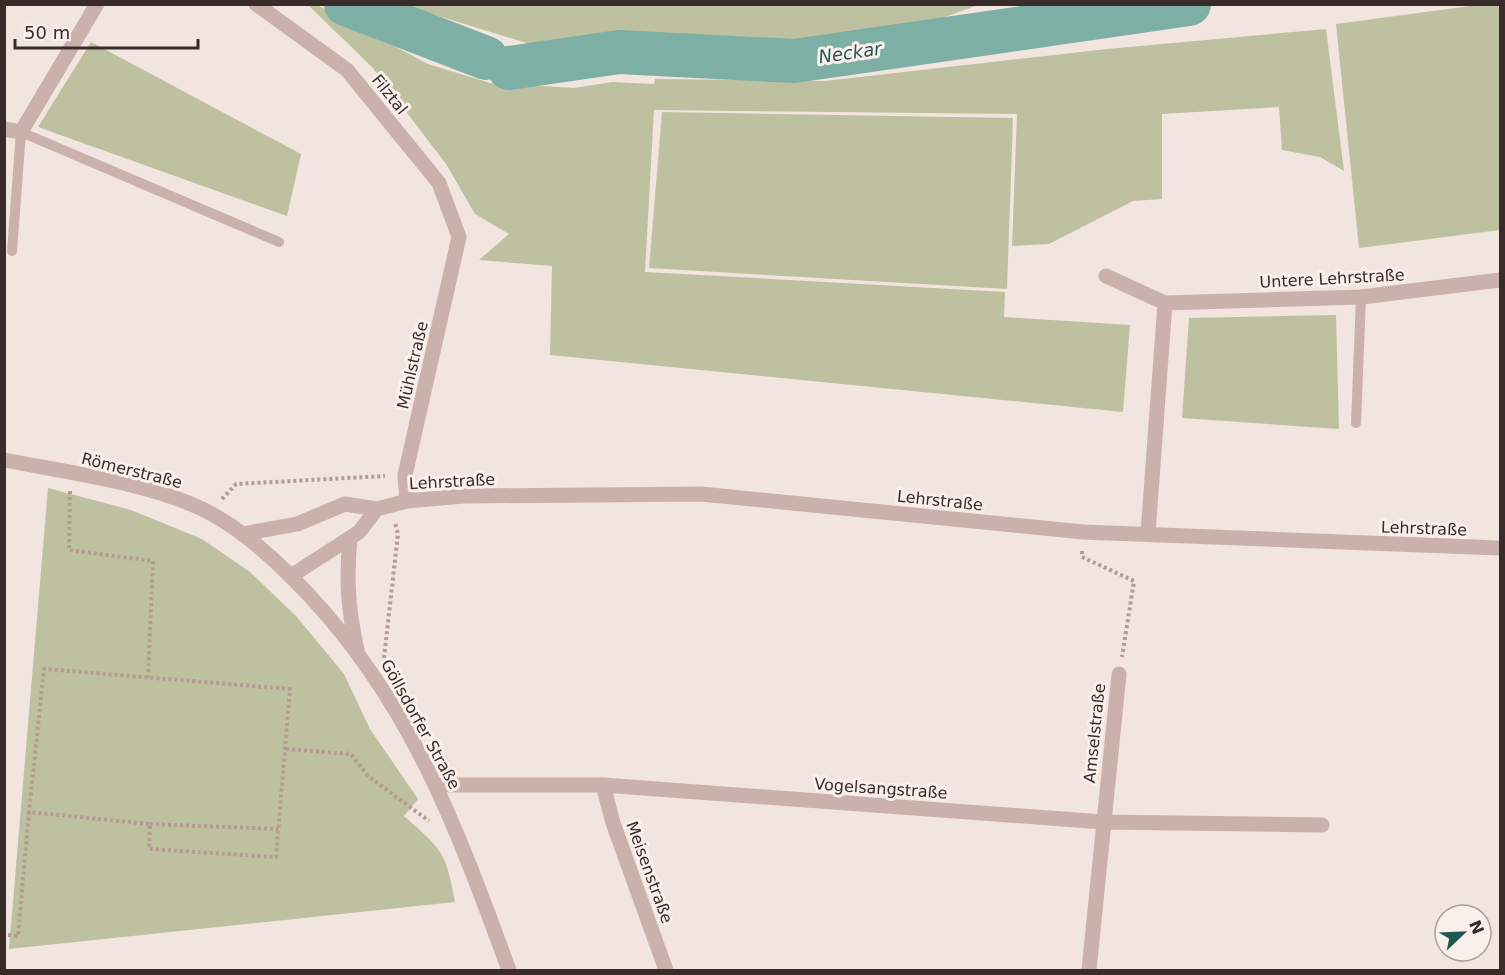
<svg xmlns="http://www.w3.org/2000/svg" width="1505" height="975" viewBox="0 0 1505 975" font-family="'DejaVu Sans',sans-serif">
<rect width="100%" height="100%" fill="#f2e4df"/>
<!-- green -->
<path fill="#bec19f" d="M308 5H317L428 64 490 83 574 88 612 82 654 84 655 79 825 81 1107 49 1326 29 1344 171 1320 157 1282 150 1279 107 1162 114V199L1133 201 1049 244 1012 246 1017 114 654 110 645 272 1005 292 1004 317 1130 325 1123 412 550 355 552 266 479 260 509 234 475 214 446 164 372 67Z
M403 5H978L915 28 819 44 721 41 536 46Z
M1478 5H1500V230L1359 248 1336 24Z
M91 42 301 154 287 216 38 127Z
M662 112 1013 118 1007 289 649 268Z
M1336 315 1339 429 1182 418 1189 318Z
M48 488 131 510 202 539 250 572 296 616 344 674 370 729 418 799 404 816C442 850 446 851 455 902L9 949Z"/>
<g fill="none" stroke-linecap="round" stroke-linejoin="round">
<!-- river -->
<path stroke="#7eafa5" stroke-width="44" d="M346 4 486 58
M509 68 619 52 794 61 1189 4"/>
<!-- path -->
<path stroke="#b69b95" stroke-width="4" stroke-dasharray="3 3" stroke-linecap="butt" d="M70 491 69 550 153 561 148 678
M222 499 236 484 385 476
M1082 551V557L1134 581 1122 657
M384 658 398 534 395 523
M286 749 351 754 368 776 429 821
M150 824 278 829
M8 935 18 936 29 812 150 824 149 849 276 857 290 689 44 669 29 812"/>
<!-- service -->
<path stroke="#cab1ab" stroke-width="10" d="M12 251 21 132 279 242
M1356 423 1361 297"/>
<!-- minor -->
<path stroke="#cab1ab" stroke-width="15" d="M256 4 347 70 439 183 459 237 405 475 407 501
M4 129 21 132 97 4
M1106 276 1165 303
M1148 533 1165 303 1361 297 1500 280
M243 534 297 524 345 504 377 509 407 501 464 496 701 494 1083 532 1500 548
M350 538C346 580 348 609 357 650
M291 576 359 532 377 509
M437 785H603L1103 822 1322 825
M603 785 613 823 666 970
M1089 970 1119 674"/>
<!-- tertiary -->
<path stroke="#cab1ab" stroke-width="15" d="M4 460C65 472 157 484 210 513 247 533 279 563 308 594 413 706 457 829 509 970"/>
</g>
<g text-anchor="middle" stroke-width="6" stroke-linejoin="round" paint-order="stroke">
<!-- street labels -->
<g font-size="16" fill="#382b2a" stroke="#faefeb">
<text transform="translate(390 94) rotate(51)" y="6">Filztal</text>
<text transform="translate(1332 278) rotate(-3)" y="6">Untere Lehrstraße</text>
<text transform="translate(412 365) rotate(-77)" y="6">Mühlstraße</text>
<text transform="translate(132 470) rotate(14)" y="6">Römerstraße</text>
<text transform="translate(452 481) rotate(-3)" y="6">Lehrstraße</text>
<text transform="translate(940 500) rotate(6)" y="6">Lehrstraße</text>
<text transform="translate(1424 528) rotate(2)" y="6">Lehrstraße</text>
<text transform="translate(421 724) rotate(61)" y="6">Göllsdorfer Straße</text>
<text transform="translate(1094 733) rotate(-84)" y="6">Amselstraße</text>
<text transform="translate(881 788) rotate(4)" y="6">Vogelsangstraße</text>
<text transform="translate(650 872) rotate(70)" y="6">Meisenstraße</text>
</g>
<!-- water labels -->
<g font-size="18" font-style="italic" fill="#20594e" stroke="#faefeb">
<text transform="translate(850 53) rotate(-8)" y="6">Neckar</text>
</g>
</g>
<!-- border -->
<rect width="1505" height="975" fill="none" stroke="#382b2a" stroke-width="12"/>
<!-- north arrow -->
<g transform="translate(1463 933) rotate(67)"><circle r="28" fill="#faefeb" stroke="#aca19e" stroke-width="1.5"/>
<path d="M0-4.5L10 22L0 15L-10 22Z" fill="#20594e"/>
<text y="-9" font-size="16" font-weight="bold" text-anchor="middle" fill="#382b2a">N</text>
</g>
<!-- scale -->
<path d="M15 39v9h183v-9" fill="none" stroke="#382b2a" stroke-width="3"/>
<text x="24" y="39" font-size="18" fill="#382b2a" stroke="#faefeb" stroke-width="4.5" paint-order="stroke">50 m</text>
</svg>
